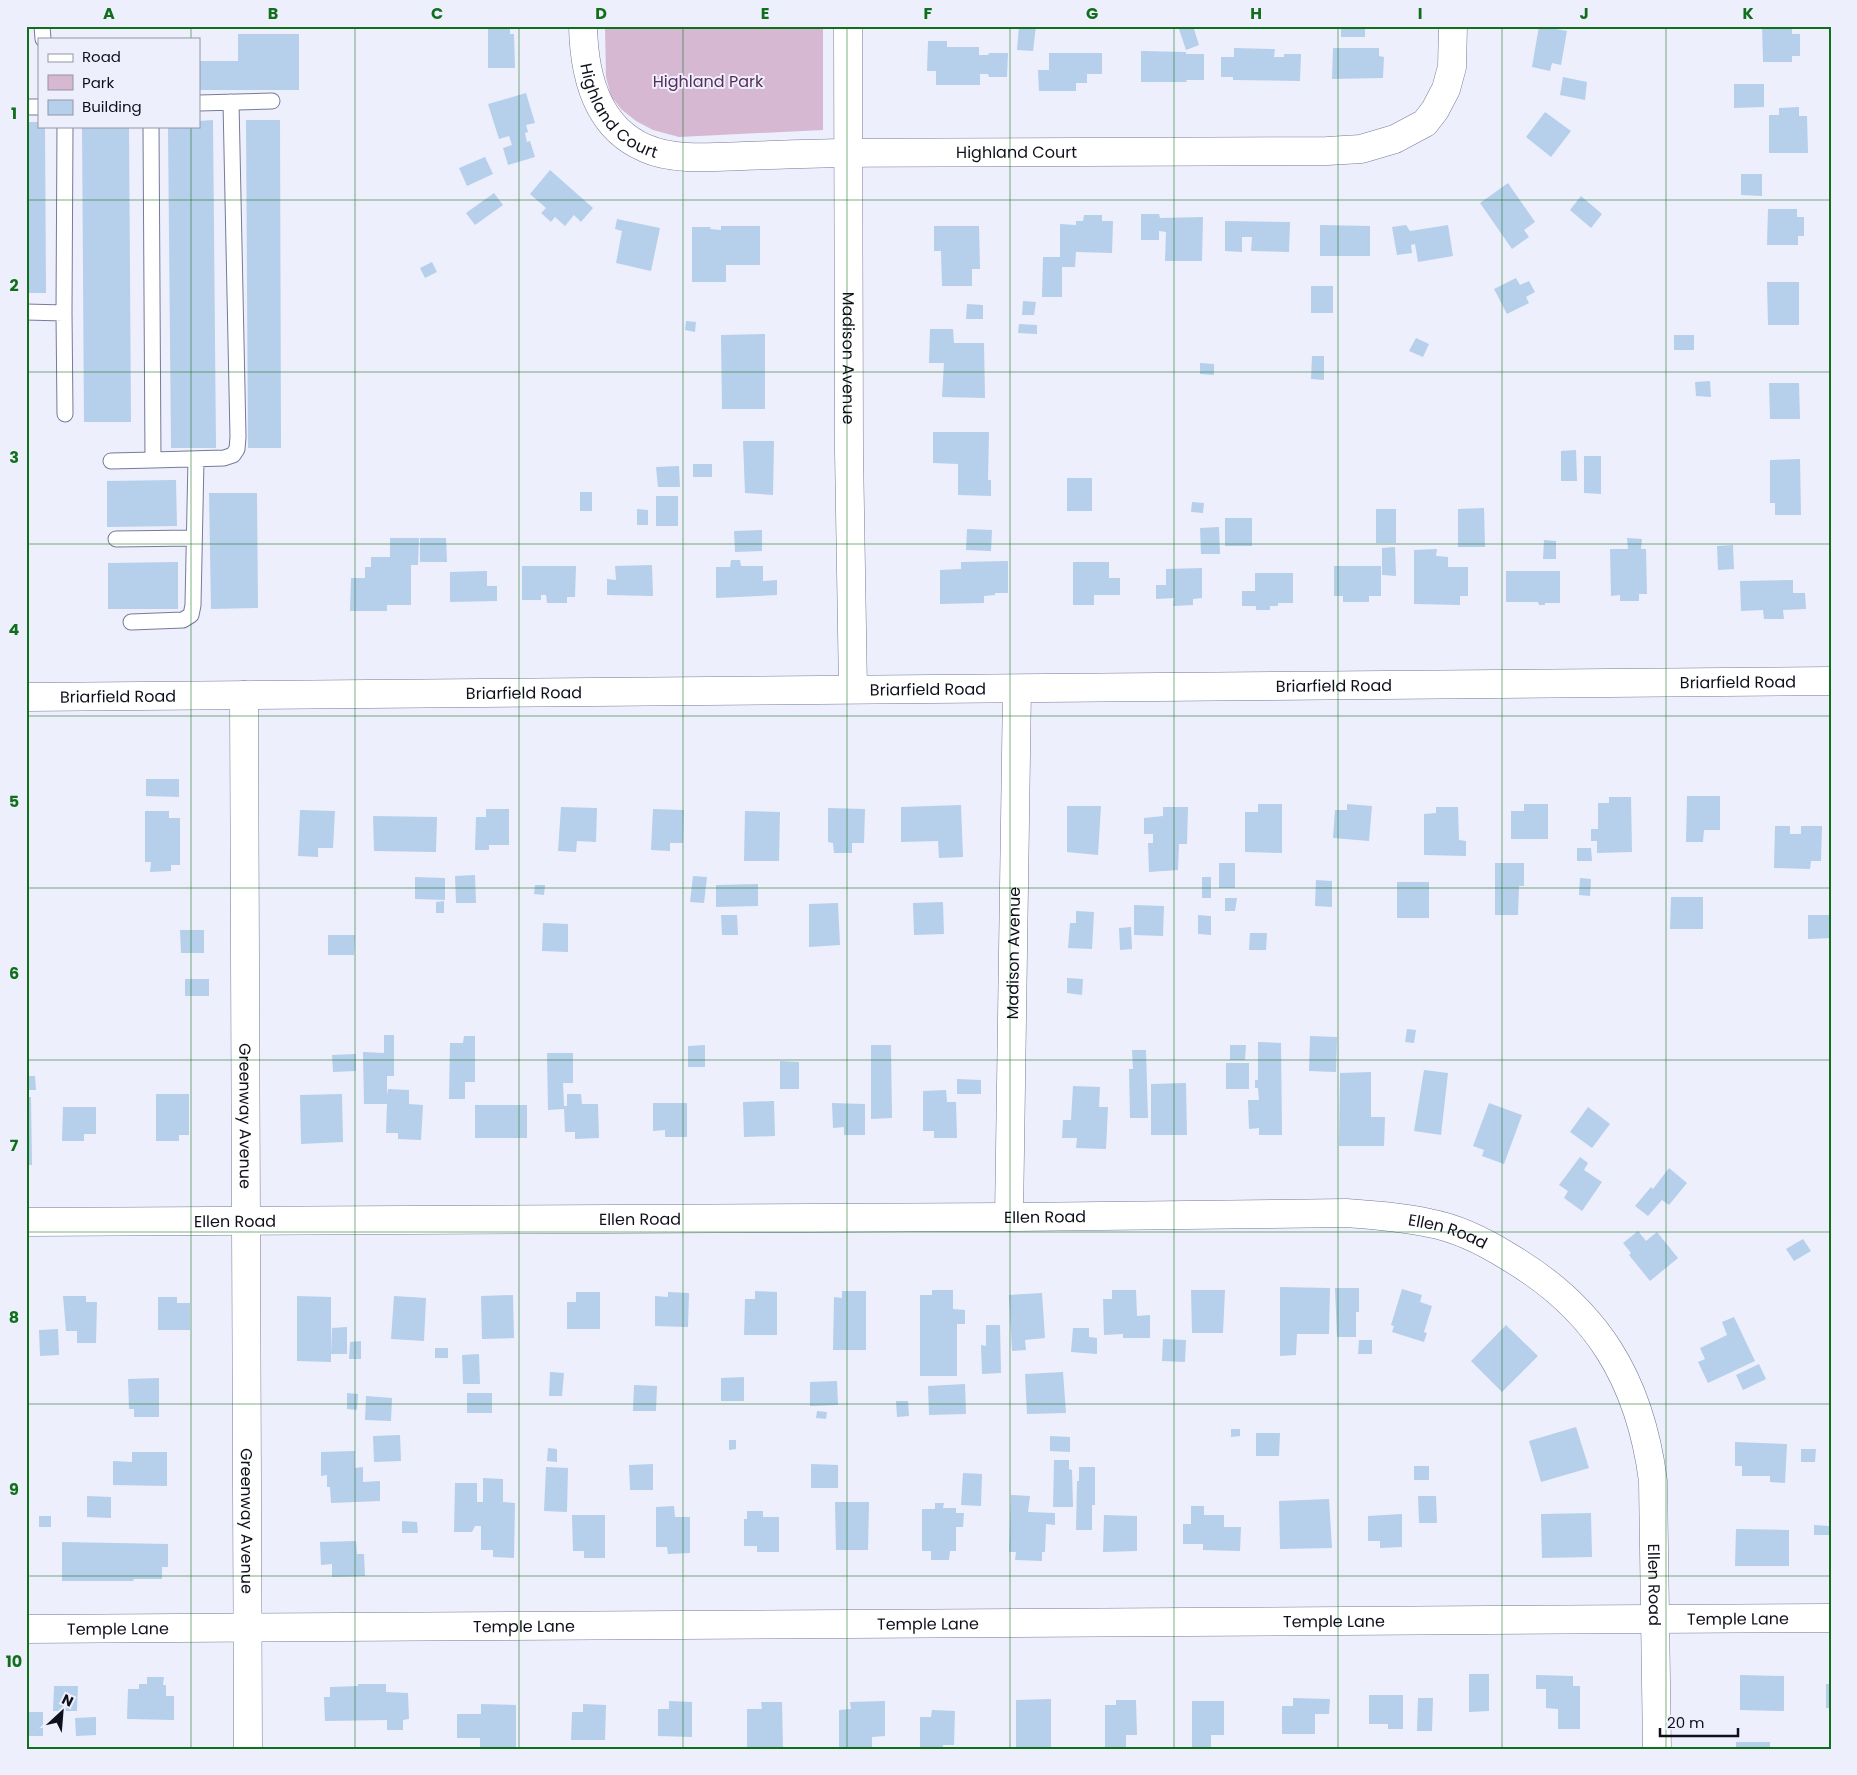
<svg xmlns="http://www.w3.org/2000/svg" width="1857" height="1775" viewBox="0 0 1857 1775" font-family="Poppins,sans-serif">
<rect width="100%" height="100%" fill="#edeffd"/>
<!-- green -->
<path fill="#d6b8d3" d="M605 26H823V130L679 137 653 130 636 121 621 109 611 96 606 77Z"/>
<!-- building -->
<path fill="#b6cfea" d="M488 26H510V34H514L515 68H488Z
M1019 26H1036L1033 51 1017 50Z
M1178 26H1193L1199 45 1186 50Z
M1341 26H1365V37H1341Z
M1539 26 1567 31 1561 65 1552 63 1550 71 1532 67Z
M1762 26H1792V34H1800V56H1792V62H1763Z
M238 34H299V90H199V61H238Z
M928 41H947V47H979V55H988L989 53H1008L1007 77H989L988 74H980V85H936V71H927Z
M1234 48 1275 49 1274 57H1284V54H1301L1300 81 1233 80V77H1221V57H1234Z
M1333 48H1379V56L1384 57 1383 78 1332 79Z
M1141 51 1186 52V54H1204V80H1186L1187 82H1141Z
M1049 53H1102V74H1087V83H1076V91H1039L1038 70H1049Z
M1563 77 1587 82 1585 100 1560 95Z
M1734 84H1764V107L1734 108Z
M526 93 535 123 526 125 528 132 525 133 527 142 530 141 535 157 508 165 503 148 512 145 509 136 499 139 488 104Z
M1799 107V116H1807L1808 153H1769V115H1779V108Z
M1545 112 1571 131 1551 157 1526 137Z
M213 120 216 448H171L168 126H199V121Z
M246 120H280L281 448H248Z
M26 122H39V126H45L46 293H26Z
M82 126H129L131 422H84Z
M485 157 493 174 467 186 459 168Z
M550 170 593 208 581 222 574 215 565 226 555 217 551 222 541 213 546 208 530 194Z
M1741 174H1762V196L1741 195Z
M1508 183 1535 222 1524 230 1529 237 1512 249 1480 203Z
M494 193 503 205 475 225 466 213Z
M1581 196 1602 214 1591 228 1570 210Z
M1768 209H1797V217H1804V236H1798V245H1767Z
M1141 214H1159L1160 218 1203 217 1202 261H1165L1166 232 1159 231V240H1141Z
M1084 215H1102V221H1113L1112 253 1076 252 1075 267H1062V297H1042L1043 257H1060V224L1076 225V221H1083Z
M617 219 660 228 651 271 616 263 622 231 615 229Z
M1225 221 1290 222 1289 252 1251 251 1252 237H1242V252L1225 251Z
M1320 225 1370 226V256H1320Z
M1406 225 1410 231 1448 225 1453 256 1418 262 1415 244 1411 245 1412 253 1397 255 1392 227Z
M721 226H760V265H726V282H692V227H711L710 229 721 230Z
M934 226H979L980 269H972V286H942L941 251H934Z
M432 262 437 272 425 278 420 268Z
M1516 278 1520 285 1529 281 1535 292 1526 297 1529 303 1507 314 1494 289Z
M1767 282H1799V325H1768Z
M1311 286H1333V313H1311Z
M1023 301 1036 302 1034 315H1022Z
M967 304 983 305V319H966Z
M686 321 696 322 695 332 685 330Z
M1019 324 1037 325V334L1018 333Z
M930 329H953L954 343H984L985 398 942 397 944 363H929Z
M765 334V409H722L721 335Z
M1674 335H1694V350H1674Z
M1416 338 1429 344 1423 357 1409 351Z
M1312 356H1324V380L1311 379Z
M1200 363 1214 364V375L1200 374Z
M1710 381 1711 397 1696 396 1695 382Z
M1769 383H1799L1800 419H1770Z
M933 432H989L988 480H991V496L958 495V464L933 463Z
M743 441H774L773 495 745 493Z
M1576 450 1577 481H1561V451Z
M1584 456H1601V494L1584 493Z
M1800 459 1801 515H1775V503H1770V460Z
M693 464H712V477H693Z
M679 466 680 487H658L656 467Z
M1067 478H1092V511H1067Z
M176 480 177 526 107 527V481Z
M580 492H592V511H580Z
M209 493H257L258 608 211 609Z
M656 496H678V526H656Z
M1192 502 1204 503 1203 513 1191 512Z
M1484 508 1485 547H1458V509Z
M637 509 648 510V525H637Z
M1376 509H1396V543H1376Z
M1225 518H1252V546H1225Z
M1219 527 1220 554H1201L1200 528Z
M967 529 992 530 991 551 966 550Z
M762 530V551L735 552 734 531Z
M390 538H419L418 565H411V605H387V611H350L351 578H365V567H371V557H390Z
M420 538H446L447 562H420Z
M1627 538 1642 539 1641 549H1646L1647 594H1639V601H1620V595L1611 596 1610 549H1628Z
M1544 540 1556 541V559H1543Z
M1733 545 1734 569 1718 570 1717 546Z
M1395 547 1396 576 1382 575V548Z
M1437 549 1436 556 1448 557V567H1468V596H1460V605L1414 604V550Z
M731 560H740L741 566H763V581L777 580V595L716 598V567H730Z
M1008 561V593H995V595L984 596V603L940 604V570L961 569V562Z
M178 562V609H108V563Z
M1073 562H1109V578H1120V595H1094V605H1073Z
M652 565 653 596 607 595V579L616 580 615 566Z
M522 566H576L575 597H567V603H547L546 595H541V600H522Z
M1334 566H1381V596H1369V602H1343V596H1334Z
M1202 568V598L1193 599V605L1173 606 1174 598 1156 599V585H1166V569Z
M487 571V586H497V601L450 602V572Z
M1506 571H1560V603H1545V605H1539L1538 602H1506Z
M1255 573H1293V603H1278V606H1270V610H1256V606H1242V591H1255Z
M1793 580V593H1805L1806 609 1783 610 1784 619H1764L1763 610 1741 611 1740 581Z
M146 779H179V797L146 796Z
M1687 796H1720V830H1704L1703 842H1686Z
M1609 797H1631L1632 852 1597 853V841H1591V829H1598V803H1609Z
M1258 804H1282V853L1245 852V812H1258Z
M1347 804 1372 806 1369 841 1333 838 1335 810H1347Z
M1524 804H1548V839H1511V811H1524Z
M961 805 963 857 939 858 938 841 901 842V807Z
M1067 806H1101L1098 855 1067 852Z
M561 807 597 808 596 842 577 841 576 852 558 851Z
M1163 807H1188L1187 844H1179L1178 870 1149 872 1148 843H1153V834H1144V818L1163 816Z
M1436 807H1458L1459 840 1466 841V856L1424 855V814L1436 813Z
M828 808 865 809 864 843H852V853H834L833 843 828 842Z
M486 809H509V845H489V850H475L476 817H486Z
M653 809 684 810 683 843H670V851L651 850Z
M300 810 335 811 333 848H318V857L298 856Z
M145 811H169V818H180V865H171V871L150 872 151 862H145Z
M745 811 780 812 779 861H744Z
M373 816 437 817 436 852 374 851Z
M1775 826H1790V834H1801V826H1822L1821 861H1811L1810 869 1774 868Z
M1577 848H1591L1592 861H1577Z
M1219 863H1235V888H1219Z
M1495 863H1524V886H1519L1518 915H1495Z
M475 875 476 903H456L455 876Z
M693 876 707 877 704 903 690 902Z
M415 877 445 878V900L415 899Z
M1202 877H1211V898H1202Z
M1580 878 1591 879 1590 896 1579 895Z
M1316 880 1332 881V907L1315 906Z
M1397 882H1429V918H1397Z
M758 884V906L716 907V885Z
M535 885H545L544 895 534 894Z
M1671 897H1703V929H1670Z
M1225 898H1237L1235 911H1225Z
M444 901V913H436V902Z
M943 902 944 934 914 935 913 903Z
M838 903 840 945 809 947V904Z
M1134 905 1164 906 1163 936 1134 935Z
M1076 911 1094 912 1092 949 1068 948 1070 923H1076Z
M721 915H737L738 935H722Z
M1198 915 1211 916V935L1198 934Z
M1808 915H1831V938L1808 939Z
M543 923 568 924V952L542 951Z
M1131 927 1132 949 1120 950 1119 928Z
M180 930H204V953H181Z
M1250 933H1267L1266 950H1249Z
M328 935H355L354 955H328Z
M1067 978 1083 979 1082 995 1067 993Z
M185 979H209V996H185Z
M1407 1029 1416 1030 1414 1043 1405 1042Z
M384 1035H394V1076H387V1095L388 1089 409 1090V1104L423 1105 421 1140 398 1139V1133H386L387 1104H364L363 1052 384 1053Z
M464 1036H475V1082H465V1099H449L450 1043H463Z
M1310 1036 1337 1037 1336 1072 1309 1071Z
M1258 1042 1281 1043 1282 1135H1259V1128L1249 1129 1248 1100H1259L1258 1088H1255V1080H1258Z
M705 1045V1067H688V1046Z
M871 1045H891L892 1118 871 1119Z
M1230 1045H1246L1245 1060H1230Z
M1132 1050H1146L1148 1118H1130L1129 1069H1133Z
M547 1053H573V1083H563L564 1106H567V1094H581L582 1104H598L599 1138 575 1139V1132H565L564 1109 548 1110Z
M356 1054V1071L333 1072 332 1055Z
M780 1061 799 1062V1089H780Z
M1226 1063H1249V1089H1226Z
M1424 1070 1448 1073 1441 1135 1414 1131Z
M1371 1072V1117H1385L1384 1146H1339L1340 1073Z
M26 1076H35L36 1090H27Z
M957 1079 981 1080V1094H957Z
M1186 1083 1187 1135H1151V1084Z
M1073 1086 1100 1087 1099 1107H1108L1106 1149 1076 1148 1077 1138H1062L1063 1120H1071Z
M946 1090 947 1102H956L957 1138H934V1131H923V1091Z
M156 1094H189V1135H179V1141H156Z
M342 1094 343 1142 301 1144 300 1095Z
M26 1097H31L32 1165H26Z
M774 1101 775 1136 744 1137 743 1102Z
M653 1103H687V1137H665V1130L653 1131Z
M832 1103 865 1104V1135H844V1127L833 1128Z
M1489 1103 1522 1115 1504 1164 1482 1156 1484 1150 1473 1146Z
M475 1105H527V1138H475Z
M63 1107H96V1134H84V1141H62Z
M1588 1107 1610 1124 1592 1148 1570 1132Z
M1580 1157 1588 1163 1584 1170 1602 1182 1582 1211 1564 1198 1568 1191 1559 1185Z
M1669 1168 1687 1183 1669 1205 1662 1200 1648 1216 1635 1206 1651 1187 1653 1189Z
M1638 1231 1646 1241 1657 1232 1678 1258 1650 1281 1629 1255 1631 1253 1623 1243Z
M1803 1239 1811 1251 1794 1261 1786 1249Z
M1280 1287 1330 1288 1329 1334H1297L1296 1355 1280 1356Z
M1335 1288H1359V1312H1356V1337H1337Z
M1402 1289 1422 1295 1420 1302 1432 1306 1424 1332 1427 1333 1424 1342 1392 1332 1394 1326 1391 1325Z
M932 1290H953V1309L965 1310V1324H957V1376H920V1295H932Z
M1112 1290H1136L1137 1316 1150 1315V1338H1123V1334L1104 1335 1103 1299H1112Z
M1191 1290H1225L1223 1333H1192Z
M755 1291 777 1292V1335H744L745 1299H755Z
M842 1291H866V1350H833L834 1297 842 1298Z
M576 1292H600V1329H567V1302H576Z
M668 1292 689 1293 688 1327 655 1326V1296L668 1297Z
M1042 1293 1045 1338 1025 1340 1026 1350 1012 1351 1009 1295Z
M513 1295 514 1338 482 1339 481 1296Z
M63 1296H86V1302H97L96 1343H77V1331H66Z
M297 1296 331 1297V1362L297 1361Z
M394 1296 426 1298 424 1341 391 1339Z
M158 1297H177V1303H190V1330H158Z
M1734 1317 1755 1361 1708 1383 1698 1362 1705 1359 1700 1348 1727 1335 1722 1322Z
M986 1325H1000L1001 1373 982 1374 981 1345 986 1346Z
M1506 1325 1538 1356 1502 1392 1471 1361Z
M347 1327V1354H331L332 1328Z
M1073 1328H1089V1337L1097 1338V1354L1071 1352Z
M58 1329 59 1355 40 1356 39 1330Z
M1163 1339 1186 1340 1185 1362 1162 1361Z
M1359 1340H1372V1354H1358Z
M361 1341V1359H349L350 1342Z
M435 1348H448V1358H435Z
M479 1354 480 1384H463L462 1355Z
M1759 1364 1766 1379 1743 1390 1736 1375Z
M550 1372 564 1373 562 1396H549Z
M1063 1372 1066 1413 1027 1414 1025 1374Z
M744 1377V1401H721V1378Z
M159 1378V1417H134V1409H129L128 1379Z
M837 1381 838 1405 810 1406V1382Z
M965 1384 966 1414 929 1415 928 1386Z
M634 1385 657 1386 656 1411H633Z
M347 1393 358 1394 357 1410 347 1409Z
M467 1393H492V1413H467Z
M366 1396 392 1398 391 1421 365 1420Z
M896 1401H908L909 1416 897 1417Z
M817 1411 827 1412 826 1419 816 1418Z
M1576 1427 1589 1468 1541 1482 1529 1441Z
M1231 1429H1240V1436L1231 1437Z
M1256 1433H1280L1279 1456H1256Z
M400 1435 401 1461 374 1462 373 1436Z
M1050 1436 1070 1437V1452L1050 1451Z
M729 1440H736V1449L729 1450Z
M1735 1442 1787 1444 1785 1483 1770 1482V1476H1742V1466H1735Z
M548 1448 557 1449V1462L547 1461Z
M1801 1449H1816L1815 1462H1801Z
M355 1451V1468L363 1467V1482L380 1481V1501L331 1503 330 1487H327V1475L321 1476V1452Z
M132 1452H167V1486L113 1485V1461L132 1462Z
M1054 1460H1069V1469L1072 1470 1073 1507H1053Z
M653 1464V1490H630L629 1465Z
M811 1464 838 1465V1488H811Z
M1414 1466H1429V1480H1414Z
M546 1467 568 1468 567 1512 544 1511Z
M1079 1467H1095V1505H1092V1530H1076L1077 1481H1079Z
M963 1473 982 1474 981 1506 961 1505Z
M483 1478 503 1479V1502L515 1503 514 1558 493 1557V1550H481V1526H475L472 1532H454L455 1483H477V1502H483Z
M1011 1495 1030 1496 1028 1512 1055 1513V1525L1046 1524 1045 1552H1042V1561L1015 1560 1016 1552H1009Z
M87 1496 111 1497V1518L87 1517Z
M1418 1496H1436L1437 1523H1419Z
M1329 1499 1332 1548 1280 1549 1279 1501Z
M835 1502H869L868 1550H836Z
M935 1503H944L943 1508H956V1513H964L963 1527H956V1551H950L949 1560H931V1551H922V1509H935Z
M674 1506 675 1517H690V1553L668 1554 667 1547H656V1507Z
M1191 1506H1204V1515H1224V1527H1241L1240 1551 1203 1550V1544H1183V1524H1191Z
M747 1511H763V1517H779V1552H757V1546H744V1519H747Z
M1591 1513 1592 1557 1542 1558 1541 1514Z
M1402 1514V1547L1380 1548V1541H1368V1516Z
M572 1515H605V1558H584V1551H573Z
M1104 1515 1137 1516V1551L1103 1552Z
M39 1516H51V1527H39Z
M402 1521 417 1522 418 1533H402Z
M1814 1525 1829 1526V1535H1814Z
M1736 1529 1789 1530V1566H1735Z
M356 1541 357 1554H364L365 1576 332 1577V1564L321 1565 320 1542Z
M62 1542 168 1544V1567H162V1579H134L133 1581H62Z
M1469 1674H1489V1711L1469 1712Z
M1536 1675 1573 1676V1686H1580V1729H1558V1709L1546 1708V1689H1536Z
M1740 1675 1784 1676V1711L1740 1710Z
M147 1677H164L163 1685H166V1696H174V1720L127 1719 128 1689H139V1684H147Z
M358 1684H386V1692L408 1693 409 1719 403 1720V1730H387V1720L325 1721 324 1697H330V1687L358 1686Z
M1826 1684H1831V1708H1826Z
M54 1686H78L77 1711H53Z
M1369 1695H1403V1729H1388V1724H1369Z
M1293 1698 1330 1699 1329 1714H1315V1734H1282V1706H1293Z
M1418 1698H1433L1432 1731H1417Z
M1051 1699V1747H1016V1700Z
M1116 1700H1136L1137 1735H1126V1749H1105V1705H1116Z
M669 1701 692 1702V1737L658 1736V1709H669Z
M885 1701V1736L872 1737V1749H839V1710L851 1709 850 1702Z
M1192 1701H1224V1735H1211V1748H1192Z
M761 1702H782L783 1749H747V1709H762Z
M481 1704 516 1705V1749H480V1738H457V1714H481Z
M583 1704 606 1705 605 1740H571L572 1712H583Z
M932 1710 955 1711 954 1745H943V1749H920V1717H931Z
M26 1712H43V1736H26Z
M96 1717V1735L76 1736 75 1718Z
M1736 1742H1770V1749H1736Z"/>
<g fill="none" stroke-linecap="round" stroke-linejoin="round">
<defs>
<path id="lane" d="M42 26 43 39
M199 103 272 101
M26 107H39
M151 126 153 460 224 458 233 455 237 449 238 437 231 102
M26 312 64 313 65 126
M64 313 65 414
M111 461 153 460
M116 539 193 538
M131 622 183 620 191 615 193 605 196 459"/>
<g id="street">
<path id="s1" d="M583 26C584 75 596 127 645 148 673 161 714 157 744 156 780 155 816 153 852 153 1010 151 1168 152 1327 151L1361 149 1395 139 1425 123 1435 110 1446 89 1452 67 1453 26"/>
<path id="s2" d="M848 26 849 451 853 689"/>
<path id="s3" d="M244 695 248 1749"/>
<path id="s4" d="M1009 1217 1017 689"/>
<path id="s5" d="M26 1222 1009 1217 1346 1213C1374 1215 1402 1217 1429 1223 1457 1228 1485 1242 1509 1257 1597 1309 1640 1380 1653 1481L1657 1749"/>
<path id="s6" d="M26 1629 1831 1618"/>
</g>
<g id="secondary">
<path id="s7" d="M26 697 1831 681"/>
</g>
</defs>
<!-- lane casing -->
<use href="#lane" stroke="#757b99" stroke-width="17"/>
<!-- street casing -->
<use href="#street" stroke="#757b99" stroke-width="29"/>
<!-- secondary casing -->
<use href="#secondary" stroke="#757b99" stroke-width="29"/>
<!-- lane -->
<use href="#lane" stroke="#fff" stroke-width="15"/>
<!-- street -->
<use href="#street" stroke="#fff" stroke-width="28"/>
<!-- secondary -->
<use href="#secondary" stroke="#fff" stroke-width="28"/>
</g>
<!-- grid -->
<path fill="none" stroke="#116f1c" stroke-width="1" stroke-opacity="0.55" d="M191 26V39M355 26V1749M519 26V1749M683 26V1749M847 26V1749M1010 26V1749M1174 26V1749M1338 26V1749M1502 26V1749M1666 26V1749M191 126V1749M26 200H1831M26 372H1831M26 544H1831M26 716H1831M26 888H1831M26 1060H1831M26 1232H1831M26 1404H1831M26 1576H1831"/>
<g text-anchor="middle" stroke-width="4" stroke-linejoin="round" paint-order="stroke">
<!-- park labels -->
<g font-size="16" fill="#592d57" stroke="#edeffd">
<text x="708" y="87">Highland Park</text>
</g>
<!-- street labels -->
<g font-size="16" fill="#0e101b" stroke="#edeffd">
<text dy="6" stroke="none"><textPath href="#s1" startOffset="98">Highland Court</textPath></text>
<text dy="6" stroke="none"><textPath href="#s1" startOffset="518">Highland Court</textPath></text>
<text dy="6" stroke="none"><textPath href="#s2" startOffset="332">Madison Avenue</textPath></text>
<text dy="6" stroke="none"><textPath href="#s7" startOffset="1712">Briarfield Road</textPath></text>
<text dy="6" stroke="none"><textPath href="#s7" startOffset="1308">Briarfield Road</textPath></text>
<text dy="6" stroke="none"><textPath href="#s7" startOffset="902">Briarfield Road</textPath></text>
<text dy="6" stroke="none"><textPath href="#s7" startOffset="498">Briarfield Road</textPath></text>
<text dy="6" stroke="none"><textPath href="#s7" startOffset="92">Briarfield Road</textPath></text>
<text dy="6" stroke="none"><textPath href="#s4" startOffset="264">Madison Avenue</textPath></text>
<text dy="6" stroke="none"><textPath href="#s3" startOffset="421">Greenway Avenue</textPath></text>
<text dy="6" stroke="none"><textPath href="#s5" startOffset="1019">Ellen Road</textPath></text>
<text dy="6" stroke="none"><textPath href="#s5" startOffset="614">Ellen Road</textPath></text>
<text dy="6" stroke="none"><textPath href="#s5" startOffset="209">Ellen Road</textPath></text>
<text dy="6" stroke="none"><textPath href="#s5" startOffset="1424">Ellen Road</textPath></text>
<text dy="6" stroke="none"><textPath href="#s3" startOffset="826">Greenway Avenue</textPath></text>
<text dy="6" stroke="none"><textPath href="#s5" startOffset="1872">Ellen Road</textPath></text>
<text dy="6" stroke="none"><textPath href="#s6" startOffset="1712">Temple Lane</textPath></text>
<text dy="6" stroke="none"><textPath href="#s6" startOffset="1308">Temple Lane</textPath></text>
<text dy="6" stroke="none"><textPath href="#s6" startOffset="902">Temple Lane</textPath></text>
<text dy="6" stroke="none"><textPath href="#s6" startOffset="498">Temple Lane</textPath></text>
<text dy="6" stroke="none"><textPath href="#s6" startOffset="92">Temple Lane</textPath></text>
</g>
</g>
<!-- border -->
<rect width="1857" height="1775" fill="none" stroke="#edeffd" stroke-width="55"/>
<!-- legend -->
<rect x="38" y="38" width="162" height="90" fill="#edeffd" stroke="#9496a3"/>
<rect x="48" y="54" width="25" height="8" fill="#ffffff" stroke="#9496a3"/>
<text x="82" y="62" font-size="15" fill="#0e101b">Road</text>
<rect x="48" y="75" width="25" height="15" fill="#d6b8d3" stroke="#9496a3"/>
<text x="82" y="88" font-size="15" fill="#0e101b">Park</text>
<rect x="48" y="100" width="25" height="15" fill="#b6cfea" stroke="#9496a3"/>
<text x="82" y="112" font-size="15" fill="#0e101b">Building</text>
<!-- north arrow -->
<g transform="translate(62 1712) rotate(26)" stroke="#edeffd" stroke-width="4" paint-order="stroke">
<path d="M0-4L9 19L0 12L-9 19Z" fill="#0e101b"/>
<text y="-8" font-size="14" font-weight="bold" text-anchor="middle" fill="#0e101b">N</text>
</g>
<!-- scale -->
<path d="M1660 1728v8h78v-8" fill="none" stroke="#0e101b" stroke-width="2.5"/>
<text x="1667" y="1728" font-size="15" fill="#0e101b" stroke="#edeffd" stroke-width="4" paint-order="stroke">20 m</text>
<rect x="28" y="28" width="1802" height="1720" fill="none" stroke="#116f1c" stroke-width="2"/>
<g font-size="16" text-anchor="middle" font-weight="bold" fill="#116f1c">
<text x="109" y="19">A</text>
<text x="273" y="19">B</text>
<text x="437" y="19">C</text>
<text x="601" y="19">D</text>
<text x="765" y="19">E</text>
<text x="928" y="19">F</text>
<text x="1092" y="19">G</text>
<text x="1256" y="19">H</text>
<text x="1420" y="19">I</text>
<text x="1584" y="19">J</text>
<text x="1748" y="19">K</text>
<text x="14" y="119">1</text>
<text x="14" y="291">2</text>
<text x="14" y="463">3</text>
<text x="14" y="635">4</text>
<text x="14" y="807">5</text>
<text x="14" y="979">6</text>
<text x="14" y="1151">7</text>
<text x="14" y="1323">8</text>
<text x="14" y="1495">9</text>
<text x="14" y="1667">10</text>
</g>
</svg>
